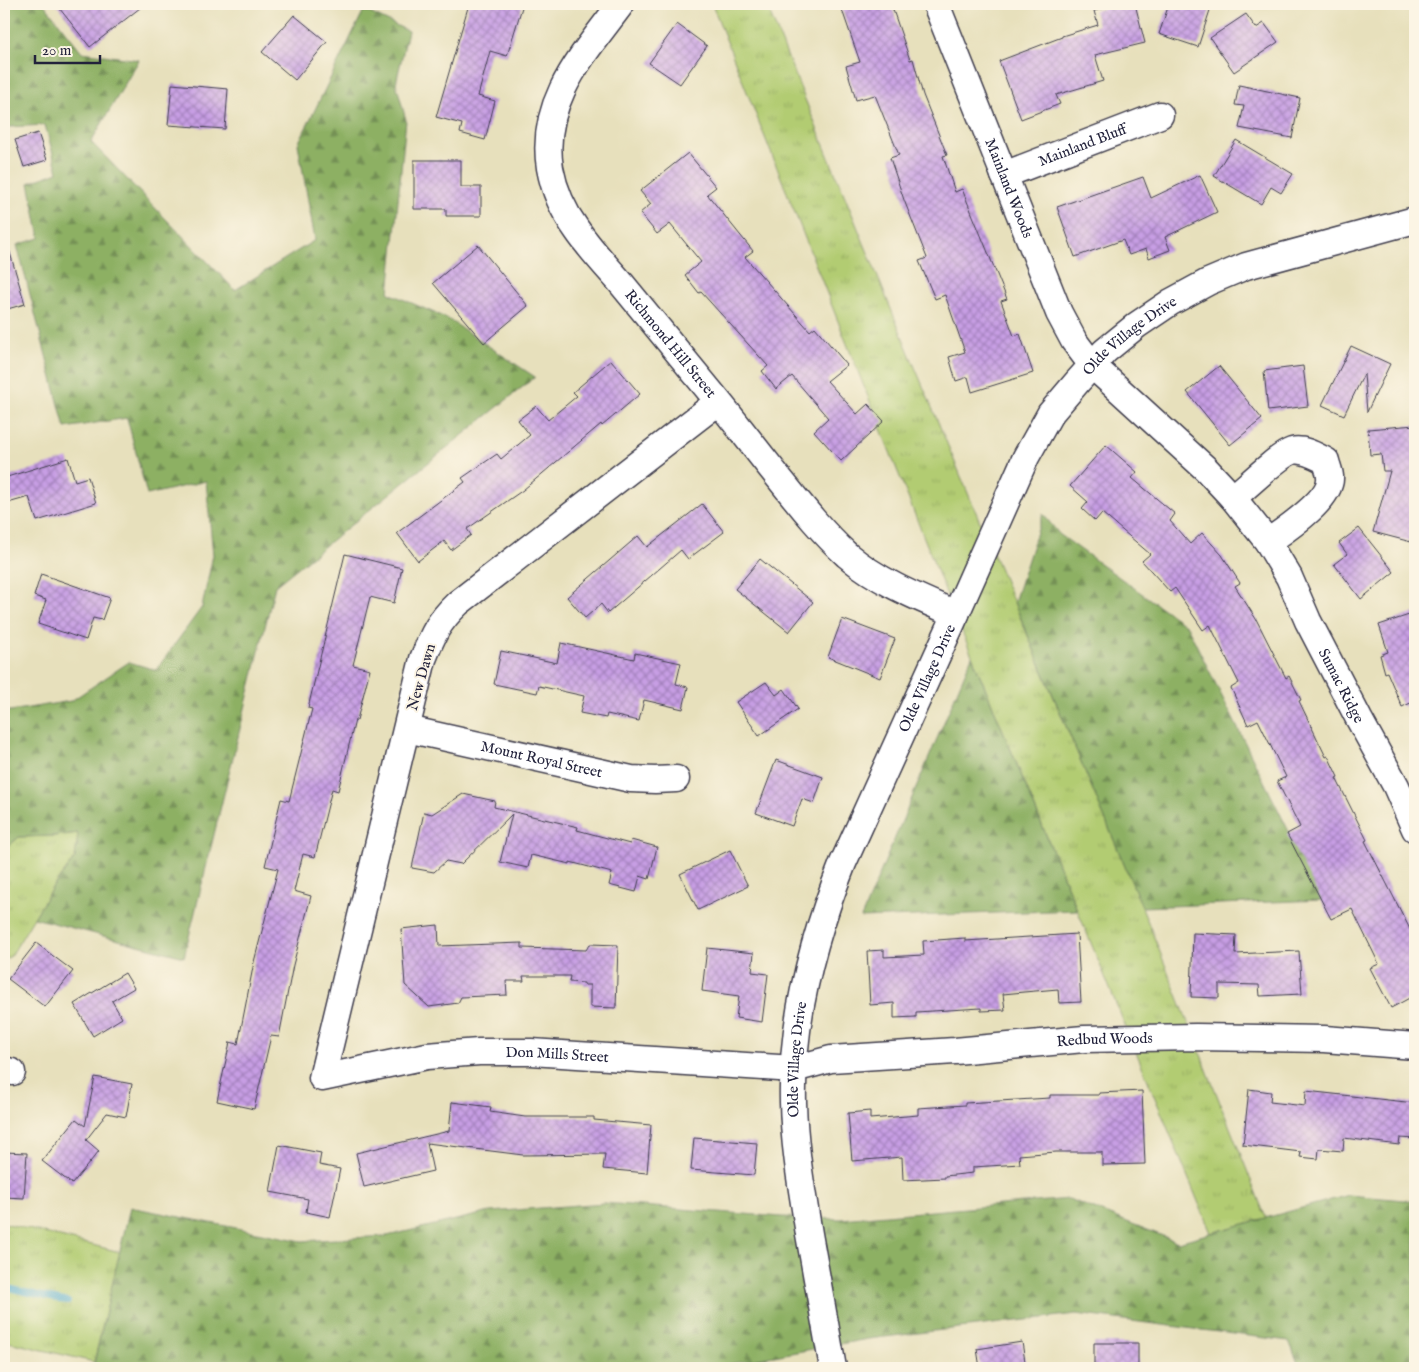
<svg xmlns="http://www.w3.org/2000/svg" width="1419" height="1372" viewBox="0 0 1419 1372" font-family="'IM FELL English',serif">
<defs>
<pattern id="grass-tufts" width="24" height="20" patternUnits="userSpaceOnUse" patternTransform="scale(1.25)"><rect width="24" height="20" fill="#b2cc72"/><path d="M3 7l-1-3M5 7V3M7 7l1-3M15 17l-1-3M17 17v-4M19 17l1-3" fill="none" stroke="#99af64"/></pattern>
<pattern id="forest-firs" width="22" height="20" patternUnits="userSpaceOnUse" patternTransform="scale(1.25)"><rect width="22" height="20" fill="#8db064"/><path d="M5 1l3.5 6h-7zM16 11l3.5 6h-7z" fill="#738f54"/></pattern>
<pattern id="building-cross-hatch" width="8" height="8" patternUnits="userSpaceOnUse" patternTransform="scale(1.25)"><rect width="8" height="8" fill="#c79ee4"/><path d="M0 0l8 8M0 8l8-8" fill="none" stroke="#a180ba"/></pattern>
</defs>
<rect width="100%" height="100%" fill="#fcf5e5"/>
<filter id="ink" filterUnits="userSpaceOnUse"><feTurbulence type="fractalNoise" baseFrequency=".02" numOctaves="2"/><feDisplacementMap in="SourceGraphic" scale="10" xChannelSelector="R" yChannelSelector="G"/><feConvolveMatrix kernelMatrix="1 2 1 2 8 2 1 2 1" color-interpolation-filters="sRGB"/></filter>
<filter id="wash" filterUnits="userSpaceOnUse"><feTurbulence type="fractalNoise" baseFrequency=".0096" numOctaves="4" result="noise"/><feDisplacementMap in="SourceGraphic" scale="20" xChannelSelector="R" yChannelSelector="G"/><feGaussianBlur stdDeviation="1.12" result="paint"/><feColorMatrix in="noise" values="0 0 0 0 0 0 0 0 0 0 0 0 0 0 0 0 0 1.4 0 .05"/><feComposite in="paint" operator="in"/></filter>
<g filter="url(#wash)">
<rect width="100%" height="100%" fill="#e7e0bc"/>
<!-- grass -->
<path fill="url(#grass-tufts)" stroke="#6a7756" d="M712 4H766L909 353 1142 907 1266 1218 1211 1233 942 583Z
M79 833 75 858 52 888 11 956 4 960V850L19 837 54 836Z
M4 1223 120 1252 94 1362 4 1341Z"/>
<!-- forest -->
<path fill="url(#forest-firs)" stroke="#586950" d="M4 4H44L82 52 139 60 91 142 235 290 315 240 298 144 364 10 408 31 396 83 406 120 389 293 448 319 535 377 275 586 184 957 34 918 52 888 75 858 78 833 54 836 19 837 4 850V712L71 701 129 662 156 670 202 607 213 555 206 481 147 495 127 418 65 428 17 245 40 238 29 183 58 172 45 125 9 127 4 115Z
M1043 514 1059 534 1187 626 1323 900 1142 907 1014 602Z
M972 656 1077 910 861 918Z
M1349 1195 1415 1201V1368H1300L1289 1341 1076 1314 868 1339 708 1368H93L130 1207 302 1241 387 1236 490 1212 604 1203 782 1217 841 1219 1069 1199 1178 1242Z"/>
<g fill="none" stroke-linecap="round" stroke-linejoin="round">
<!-- stream -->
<path stroke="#49a6c7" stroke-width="6" d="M4 1287 68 1302"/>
</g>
<g id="blocks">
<!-- building -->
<path fill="url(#building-cross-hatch)" d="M56 4H145L90 47Z
M469 4H523L507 56 490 51 478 96 495 101 485 140 460 133 462 124 436 117Z
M840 4H891L910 60 913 59 923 95 947 155 943 156 955 192 962 189 1007 299 1001 301 1014 336 1020 334 1033 373 972 392 968 377 956 381 949 357 965 352 945 295 935 299 919 261 927 258 904 200 890 158 899 155 875 95 856 100 846 66 860 62Z
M1111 4H1135L1145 43 1095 55 1103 81 1056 95 1060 104 1021 119 999 61 1062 37V36L1098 25 1094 11 1112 6Z
M1169 4H1212L1198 47 1159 34Z
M1246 14 1256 28 1264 23 1278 42 1234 72 1210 38Z
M294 15 327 42 295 80 262 52Z
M677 24 707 46 680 84 649 63Z
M172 84 228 89 225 129 168 125Z
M1239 85 1300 98 1292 138 1239 128 1244 106 1235 105Z
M38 133 47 160 24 167 15 140Z
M1236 140 1293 174 1281 193 1271 187 1261 204 1214 176Z
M688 153 716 187 707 194 753 251 745 257 810 331 815 327 847 365 827 381 857 414 868 404 884 421 841 461 814 431 828 418 792 376 776 389 762 371 768 366 701 292 699 293 685 275 701 262 670 224 657 234 640 213 651 204 640 191Z
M414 160H461V187H481V216H446V209H414Z
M1200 175 1217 212 1165 237 1170 250 1149 258 1146 249 1129 255 1123 240 1075 257 1057 207 1143 177 1151 198Z
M478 245 528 306 484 343 433 283Z
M8 246 25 304 4 310V247Z
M1351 346 1390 364 1367 412 1364 374 1344 415 1322 405Z
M611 360 640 394 602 426 601 424 523 490 467 529 471 535 451 550 444 541 418 561 397 533 465 482 462 478 497 454 501 459 530 435 518 420 536 406 548 420 577 396 573 392Z
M1219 366 1262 419 1230 445 1187 392Z
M1303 366 1308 406 1268 411 1264 371Z
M1415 425V543L1373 532 1390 471H1383L1381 454 1370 455 1368 429Z
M1106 445 1137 472 1132 478 1175 514 1170 521 1190 544 1202 533 1222 555 1240 583 1235 586 1256 619 1286 678 1289 676 1301 700 1299 701 1326 757 1328 756 1338 777 1336 778 1367 840 1365 841 1415 939V995L1391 1008 1370 968 1379 964 1352 909 1331 919 1287 834 1300 827 1277 781 1286 777 1258 720 1248 725 1231 688 1239 683 1210 625 1203 630 1175 588 1170 592 1142 561 1150 554 1102 513 1095 521 1082 509 1088 502 1070 486Z
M68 458 75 481 88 477 96 503 37 521 29 497 8 503 4 489V478Z
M702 504 724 532 688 559 681 550 608 613 601 604 585 618 567 597 638 536 647 547Z
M1359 528 1394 572 1361 599 1334 564 1347 554 1339 543Z
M345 554 402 568 394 603 370 597 353 665 370 669 357 720H355L338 791 332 789 315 857 303 854 294 891 311 896 293 965 279 1037 271 1036 254 1109 217 1101 230 1042 238 1044 254 962 278 869 265 866 281 799 289 801 312 709 308 708Z
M760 559 813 602 789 632 735 589Z
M41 574 110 598 102 620 93 618 86 640 38 624 46 600 34 596Z
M1415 613V701L1402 707 1387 672 1385 673 1380 655 1388 652 1379 625Z
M842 619 895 639 880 678 828 657Z
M561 643 634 659 635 653 681 663 676 684 688 687 683 709 644 700 639 721 607 714 606 718 580 713 584 696 539 686 537 693 494 684 501 651 557 663Z
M766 682 776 695 784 689 798 709 759 736 736 702Z
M776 760 823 777 814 803 802 799 792 826 756 813Z
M463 794 495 801 494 807 578 827 577 830 630 844 631 840 657 847 649 879 640 876 636 892 609 885 612 873 570 862V864L531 855 528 868 500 862 512 814 461 864 446 861 434 872 412 868 424 812 432 814Z
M730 850 748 886 698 910 680 874Z
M438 925 439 946 522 943V948L586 950 590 944 618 945 616 1008 590 1007V985H584V983L569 982 570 976H523L524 981H506L507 995 461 997 458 1003 429 1007 405 985 401 929Z
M1193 933 1236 935 1235 954 1299 951 1302 994 1260 996 1259 985 1219 984V998L1191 997Z
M1077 934 1081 1002 1059 1003 1058 989 1024 992 1003 994 1005 1010 981 1011V1008L916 1012V1017L894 1018V1003L870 1005 867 951 884 950V957L924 955 923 941 965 938V941Z
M36 943 73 971 45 1007 8 979Z
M707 948 754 953 752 972 768 974 762 1022 736 1018 739 996 702 991Z
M125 973 134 988 112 1001 122 1018 93 1036 74 1004Z
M95 1077 132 1084 126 1117 107 1113 86 1140 99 1151 72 1184 42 1161 76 1119 85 1126Z
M1249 1089 1271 1092 1270 1102 1305 1106 1306 1091 1415 1103V1139L1400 1138 1399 1145 1344 1138 1343 1151 1319 1149 1318 1159 1300 1157 1301 1152 1243 1145Z
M1142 1091 1145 1164 1102 1165V1152H1056L1019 1155 1020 1164 973 1167V1173L945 1176V1178L903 1180 902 1157 852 1161 848 1113 870 1111V1119L918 1115V1108L965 1105V1103L1050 1098V1095H1099V1093Z
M452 1102 491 1107 490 1112 525 1117H594V1120L651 1125 647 1173 603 1169 605 1154 523 1155 427 1143 433 1171 364 1187 356 1153 449 1131Z
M694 1138 757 1143 754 1175 691 1170Z
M279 1145 321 1153 319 1165 340 1169 330 1217 306 1212 308 1199 270 1192Z
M4 1152 27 1153 24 1198 4 1197Z
M1022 1342 1026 1368H980L977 1349Z
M1094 1343H1138V1368H1094Z"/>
</g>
</g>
<g filter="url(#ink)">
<use href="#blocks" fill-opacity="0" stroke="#403e4e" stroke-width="1"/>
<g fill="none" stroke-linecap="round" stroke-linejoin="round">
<defs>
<g id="minor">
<path id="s1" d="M621 4C584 54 539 101 550 168 554 190 564 212 577 230 590 249 606 266 621 283 653 322 686 362 718 401 740 428 761 456 783 483 803 508 823 533 847 555 879 582 919 598 956 614"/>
<path id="s2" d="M936 4 1059 313 1074 341 1092 365 1206 469 1233 498 1268 542 1289 577 1308 621 1359 719 1396 786 1415 829"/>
<path id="s3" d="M1004 175 1160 115"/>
<path id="s4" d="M718 402 458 603C438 622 433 634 423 659L322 1078 427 1056 479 1052H531L794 1069 831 1059 955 1051 1084 1039 1196 1037 1324 1039 1415 1046"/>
<path d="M1233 498C1245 488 1279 455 1292 451 1304 448 1316 456 1326 461 1327 466 1330 472 1330 477 1332 499 1285 530 1268 542"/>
<path id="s5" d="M407 729 631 779 655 780 676 779"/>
<path d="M4 1070 12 1072"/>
<path id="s6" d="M833 1368C825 1323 817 1279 809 1234 802 1190 794 1147 793 1102 791 1020 813 938 843 863L956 614 1026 457 1050 414 1078 381 1105 351 1137 325 1171 302 1208 282 1246 266 1415 220"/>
</g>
</defs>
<!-- minor casing -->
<use href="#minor" stroke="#403e4e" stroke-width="29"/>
<!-- minor -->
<use href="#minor" stroke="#fff" stroke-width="26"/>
</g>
</g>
<g text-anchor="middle" stroke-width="4" stroke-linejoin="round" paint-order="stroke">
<!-- street labels -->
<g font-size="15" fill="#22223b" stroke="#fcf5e5">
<text dy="5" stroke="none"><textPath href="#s3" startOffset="84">Mainland Bluff</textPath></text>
<text dy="5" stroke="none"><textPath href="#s2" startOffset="198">Mainland Woods</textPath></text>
<text dy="5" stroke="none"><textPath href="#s6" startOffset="1122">Olde Village Drive</textPath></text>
<text dy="5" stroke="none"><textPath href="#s1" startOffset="400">Richmond Hill Street</textPath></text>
<text transform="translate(421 677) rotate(-74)" y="5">New Dawn</text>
<text dy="5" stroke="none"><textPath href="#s6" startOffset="718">Olde Village Drive</textPath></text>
<text dy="5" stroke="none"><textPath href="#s2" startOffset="806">Sumac Ridge</textPath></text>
<text dy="5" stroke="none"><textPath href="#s5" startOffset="138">Mount Royal Street</textPath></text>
<text dy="5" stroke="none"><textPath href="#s4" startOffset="1614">Redbud Woods</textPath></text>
<text dy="5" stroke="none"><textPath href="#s4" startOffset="1064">Don Mills Street</textPath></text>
<text dy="5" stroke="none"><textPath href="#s6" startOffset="312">Olde Village Drive</textPath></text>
</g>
</g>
<!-- margin -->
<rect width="1419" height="1372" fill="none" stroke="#fcf5e5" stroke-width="20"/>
<!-- scale -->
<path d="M35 55v8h65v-8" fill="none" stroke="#22223b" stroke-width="2.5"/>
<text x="42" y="55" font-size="15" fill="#22223b" stroke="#fcf5e5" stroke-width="4" paint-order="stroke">20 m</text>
</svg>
